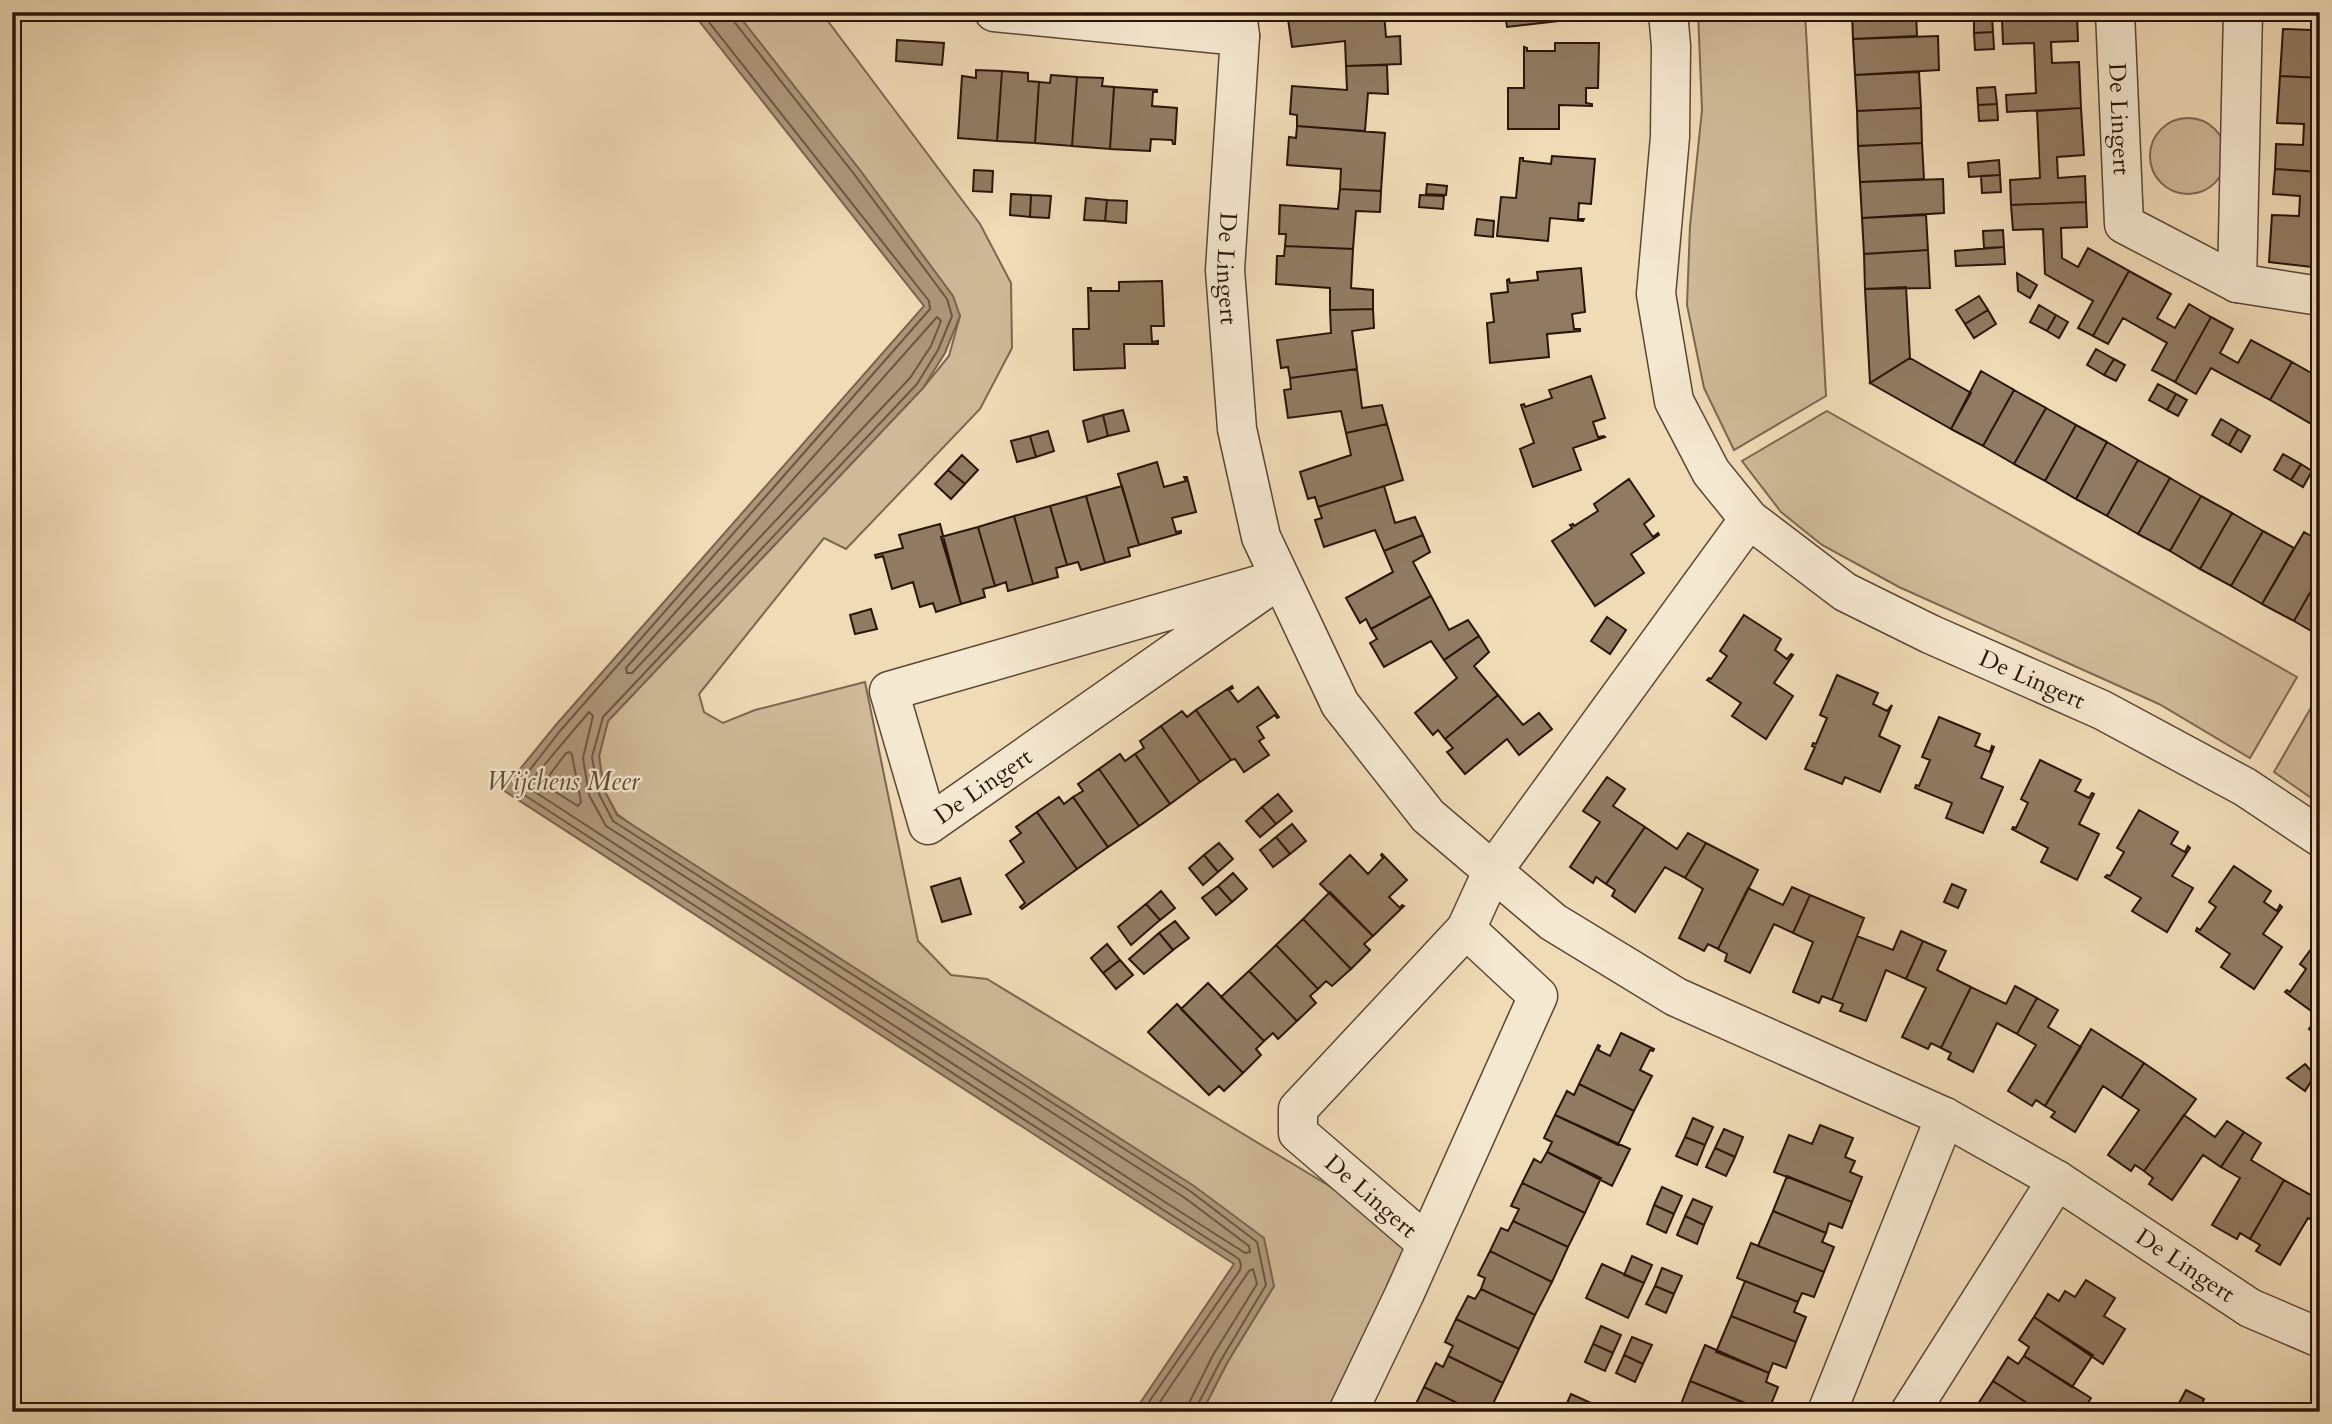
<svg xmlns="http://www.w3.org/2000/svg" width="2332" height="1424" viewBox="0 0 2332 1424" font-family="Cardo,serif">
<rect width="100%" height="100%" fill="#efdbb6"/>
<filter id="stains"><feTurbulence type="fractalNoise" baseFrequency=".00286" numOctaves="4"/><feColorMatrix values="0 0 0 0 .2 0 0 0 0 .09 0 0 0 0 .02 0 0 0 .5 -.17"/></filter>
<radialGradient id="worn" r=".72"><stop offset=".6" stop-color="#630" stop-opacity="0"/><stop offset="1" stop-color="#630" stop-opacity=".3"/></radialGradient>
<!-- green -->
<path fill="#ceb998" stroke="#7c6650" stroke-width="2" d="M735 12H821L980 224 1011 283 1012 348 980 409 846 549 824 538 699 694 704 712 723 723 755 710 865 682 918 941 951 975 987 979 1412 1236 1327 1412H1202L1227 1363 1274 1286 617 814 604 790 599 756 608 721 923 388 949 356 960 316Z
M1698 12H1805L1826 396 1734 450 1704 388 1687 305 1690 226 1702 110Z
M2150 156a38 38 0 1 1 76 0a38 38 0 1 1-76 0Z
M1827 411 2297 677 2250 758 2159 704 1899 587 1822 545 1781 512 1742 461Z
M2320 692V804L2274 772Z"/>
<!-- water -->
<path fill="#ac977b" stroke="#78634d" stroke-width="2" d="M692 12H736L860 170 953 296 960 316 945 353 923 388 608 721 599 756 604 790 617 815 1194 1186 1264 1238 1274 1286 1227 1363 1202 1412H1134L1234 1264 503 790 555 726 924 306Z"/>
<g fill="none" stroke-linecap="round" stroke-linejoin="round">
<!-- shore -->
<path stroke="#6b5642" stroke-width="2" d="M701 12 929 301 930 309 560 731 515 789 1239 1259 1241 1265 1240 1270 1142 1412
M731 12 732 19 854 174 947 299 952 316 938 350 917 384 603 717 592 757 598 792 613 821 1190 1191 1257 1242 1266 1285 1221 1360 1197 1406 1196 1412
M937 317 941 321 931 346 910 378 632 673H627L626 668Z
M589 712 593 716 583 758 589 795 606 826 1185 1198 1249 1246 1250 1252 1245 1253 1165 1202 529 788V783Z
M566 753 570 752 572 755 581 802 578 806 543 784Z
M1153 1412 1249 1271 1253 1269 1257 1284 1213 1355 1189 1403 1187 1412"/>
</g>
<!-- building -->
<path fill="#907b62" stroke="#2a1408" stroke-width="2" d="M1295 12H1384L1386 37 1400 36 1401 64 1346 66 1345 41 1292 47 1288 19 1295 18Z
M1505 12H1557L1558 21 1507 27Z
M1852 12H1916L1917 36 1853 39Z
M2002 12H2077V15L2002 19Z
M2312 12H2320V78L2280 76 2283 29 2311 30Z
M2077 15 2078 41 2051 42 2052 63 2079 62 2081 108 2007 112 2006 95 2036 93 2034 43 2003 44 2002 19Z
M1974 16H1992L1993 32 1974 33Z
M1993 32 1994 49 1975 50 1974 33Z
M1938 36 1939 70 1855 75 1853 39Z
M897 40 944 43 942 65 896 61Z
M1555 43H1599L1598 88H1586V103L1592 104V106L1559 105V129H1508V88H1524V47L1527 48V51H1555Z
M1387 65 1388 94 1368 93 1365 131 1297 126V115L1290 114 1292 86 1347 90 1346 66Z
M976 70 1002 71 997 141 958 138 962 76 976 78Z
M1002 71 1028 73V81L1039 82 1035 143 997 141Z
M1919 72 1921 108 1857 111 1855 75Z
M1051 75 1077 77 1072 146 1035 143 1039 82 1050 83Z
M2280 76 2320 78V172L2275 169 2276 144 2303 145 2304 124 2277 123Z
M1077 77 1103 78 1102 86 1114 87 1110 149 1072 146Z
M1114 87 1157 90V92H1153L1152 106 1177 108 1175 144H1173L1172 140 1151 139 1150 151 1110 149Z
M1995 87 1997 104 1978 105 1977 88Z
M1997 104 1998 120 1979 121 1978 105Z
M1921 108 1922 143 1858 146 1857 111Z
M2081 108 2084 155 2057 157 2058 178 2085 176 2086 202 2011 205 2010 180 2040 178 2037 111Z
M1297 126 1385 133 1381 191 1340 189 1341 169 1287 165 1289 137 1296 138Z
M1922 143 1924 179 1860 182 1858 146Z
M1552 156 1595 159 1591 204 1579 203 1578 219H1584L1583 221 1550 218 1548 241 1497 236 1501 197 1516 198 1520 158H1523V161L1551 164Z
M1999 160 2000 175 1969 177 1968 163Z
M2275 169 2320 172V197H2318L2314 246H2320V268L2269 262 2272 215 2299 216 2300 196 2273 194Z
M974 170 993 171 992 192 973 191Z
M2000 175 2001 192 1982 193 1981 176Z
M1943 179 1944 213 1862 218 1860 182Z
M1427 184 1447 186 1446 195 1426 194Z
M1340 189 1381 191 1380 212 1356 211 1353 249 1285 246 1286 234H1279L1280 205 1338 209Z
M1011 194 1031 195 1030 217 1010 215Z
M1031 195 1051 196 1049 218 1030 217Z
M1420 195 1444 196 1443 209 1419 207Z
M1086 198 1107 200 1105 221 1084 220Z
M1107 200 1127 201 1126 223 1105 221Z
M2086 202 2087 227 2061 228 2062 258 2078 267 2088 248 2129 271 2093 336 2078 328 2093 301 2045 274 2043 229 2013 230 2011 205Z
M1926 215 1928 250 1864 254 1862 218Z
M1477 219 1494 221 1493 237 1475 235Z
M2003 230 2004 247 1984 248 1983 231Z
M1285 246 1353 249 1351 288 1373 290V309L1330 310V288L1276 284 1277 256H1284Z
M2004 247 2005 264 1956 266 1955 251Z
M1928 250 1930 288 1865 289 1864 254Z
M1581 268 1585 312 1572 314 1574 329H1580V331L1547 334 1549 357 1490 363 1487 323 1494 322 1491 294 1508 292 1507 280 1509 279 1510 283 1538 280 1537 272Z
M2129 271 2171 294 2157 318 2175 328 2189 304 2211 317 2175 382 2152 370 2167 343 2123 318 2108 344 2093 336Z
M2017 273 2037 285 2030 298 2018 291Z
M1162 281 1164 326H1151L1152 342 1158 341V344H1124L1125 368 1074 370 1073 329H1089L1088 288H1091V291H1119V282Z
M1906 287 1910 358 1870 383 1865 289Z
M1979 296 1988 310 1965 324 1956 310Z
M2039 305 2056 315 2047 331 2030 322Z
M1373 309 1374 328 1352 331 1357 369 1290 378 1288 367 1281 368 1277 340 1331 333 1330 310Z
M1988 310 1996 324 1974 338 1965 324Z
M2056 315 2068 322 2059 338 2047 331Z
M2211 317 2233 329 2220 353 2238 363 2251 340 2292 362 2270 400 2211 368 2196 394 2175 382Z
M2096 349 2114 359 2104 375 2087 365Z
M1910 358 1971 393 1951 429 1870 383Z
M2114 359 2125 365 2116 381 2104 375Z
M2292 362 2320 378V429L2270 400Z
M1357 369 1362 408 1382 405 1387 424 1346 433 1341 411 1288 418 1284 390 1291 389 1290 378Z
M1981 371 2014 390 1983 446 1951 429Z
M1591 376 1605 418 1593 422 1598 437 1604 436 1605 437 1573 448 1581 470 1533 487 1520 449 1534 443 1521 405 1524 404 1525 407 1552 398 1549 390Z
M2158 384 2176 394 2167 410 2149 400Z
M2014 390 2046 408 2014 464 1983 446Z
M2176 394 2187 400 2178 416 2167 410Z
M2046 408 2076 425 2045 481 2014 464Z
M1123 410 1129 431 1108 436 1103 415Z
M1103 415 1108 436 1088 442 1083 421Z
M2221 419 2238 429 2229 445 2212 435Z
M1387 424 1403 480 1318 507 1315 497 1308 499 1300 472 1351 455 1346 433Z
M2076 425 2107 442 2076 499 2045 481Z
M2238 429 2250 436 2241 452 2229 445Z
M1048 431 1054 451 1036 457 1030 436Z
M1030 436 1036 457 1017 462 1011 441Z
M2107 442 2138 460 2107 516 2076 499Z
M2283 454 2301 464 2291 480 2274 470Z
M962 455 978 470 965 484 948 470Z
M2138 460 2170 478 2138 534 2107 516Z
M1157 462 1164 487 1186 481 1184 477H1187L1196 512 1172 518 1176 532 1181 531V533L1139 545 1118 474Z
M2301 464 2312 471 2303 487 2291 480Z
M948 470 965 484 951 499 935 484Z
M2170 478 2201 496 2170 551 2138 534Z
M1629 479 1654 516 1644 524 1653 537 1658 533 1659 535 1631 554 1644 573 1595 606 1552 541 1572 528 1570 525 1573 524 1574 526 1598 511 1594 504Z
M1122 486 1139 545 1128 548 1130 556 1105 563 1086 496Z
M1384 486 1395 523 1415 517 1423 535 1384 551 1375 530 1324 547 1315 520 1322 518 1318 507Z
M1086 496 1105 563 1081 570 1078 562 1067 565 1050 506Z
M2201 496 2232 513 2200 569 2170 551Z
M1050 506 1067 565 1056 568 1058 577 1033 584 1014 516Z
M2232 513 2263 531 2231 586 2200 569Z
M1014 516 1033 584 1008 591 1006 582 995 586 978 527Z
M940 524 961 604 936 612 933 603 920 607 913 582 892 589 883 556 876 558 875 555 903 548 899 535Z
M978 527 995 586 983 589 985 597 961 604 941 537Z
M2263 531 2294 548 2262 604 2231 586Z
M2304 532 2320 541V575L2294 621 2262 604Z
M1423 535 1430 552 1413 562 1431 596 1371 629 1366 619 1360 623 1346 598 1393 572 1384 551Z
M2320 575V636L2294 621Z
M1431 596 1449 630 1468 620 1479 636 1444 660 1431 641 1384 667 1370 643 1377 639 1371 629Z
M871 609 877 629 855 634 850 615Z
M1744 615 1781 639 1775 650 1787 659 1791 654 1793 655 1774 683 1793 696 1766 739 1732 716 1741 703 1707 680 1709 678 1711 679 1727 656 1720 651Z
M1607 617 1626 630 1610 654 1591 641Z
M1479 636 1489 652 1474 666 1498 695 1445 739 1438 730 1433 735 1415 713 1457 678 1444 660Z
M1837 675 1878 693 1873 704 1887 711 1892 705 1879 736 1900 746 1880 792 1845 777 1842 784 1805 769 1815 747 1812 746 1813 743 1816 744 1827 718 1820 715Z
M1232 686 1233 688 1229 690 1238 702 1258 687 1279 717 1277 718 1275 715 1257 727 1264 738 1259 741 1269 755 1244 772 1235 759 1231 760 1196 710Z
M1498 695 1523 725 1539 713 1552 729 1519 755 1507 739 1465 774 1447 752 1453 748 1445 739Z
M1196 710 1231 760 1200 782 1161 726 1182 711 1187 717Z
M1939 717 1980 734 1975 746 1990 752 1992 746 1994 747 1981 778 2003 787 1983 833 1946 818 1952 803 1915 788 1916 785 1919 786 1930 760 1922 757Z
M1161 726 1200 782 1170 804 1135 754 1144 748 1140 741Z
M1120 754 1125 761 1135 754 1170 804 1139 826 1099 769Z
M2040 760 2081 780 2075 791 2089 798 2092 793 2094 794 2079 824 2099 834 2077 880 2041 862 2048 848 2012 829 2013 827 2016 828 2028 803 2021 799Z
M1099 769 1139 826 1108 847 1073 797 1083 791 1078 784Z
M1607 777 1625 789 1613 806 1645 827 1606 884 1596 877 1593 883 1570 867 1600 822 1583 811Z
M1278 794 1292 811 1276 824 1262 807Z
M1059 797 1064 804 1073 797 1108 847 1077 869 1037 812Z
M1262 807 1276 824 1260 837 1246 821Z
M2139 810 2178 832 2171 844 2185 852 2188 846 2190 848 2172 876 2193 888 2167 932 2132 911 2141 898 2105 877 2107 875 2110 876 2124 852 2117 848Z
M1037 812 1077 869 1022 909 1020 907 1025 903 1006 875 1024 862 1010 841 1021 833 1016 827Z
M1292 824 1306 841 1290 854 1276 837Z
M1645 827 1677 849 1688 833 1706 843 1685 878 1665 867 1635 912 1612 896 1615 890 1606 884Z
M1276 837 1290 854 1273 867 1260 850Z
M1219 843 1233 859 1218 872 1204 855Z
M1706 843 1758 870 1718 949 1708 944 1704 951 1679 938 1703 889 1685 878Z
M1382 854 1407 880 1389 897 1400 908 1402 905 1404 906 1373 936 1320 884 1350 855 1368 874 1383 858 1381 855Z
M1204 855 1218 872 1203 885 1189 868Z
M2234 866 2271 891 2264 902 2277 911 2280 905 2282 907 2263 934 2282 947 2254 989 2221 967 2230 954 2196 931 2197 928 2200 930 2216 907 2209 902Z
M1233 873 1247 889 1232 902 1218 886Z
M960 878 971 914 942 922 931 887Z
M1952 884 1966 890 1958 908 1944 902Z
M1218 886 1232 902 1216 915 1202 898Z
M1792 887 1810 895 1793 933 1774 924 1750 973 1725 961 1727 954 1718 949 1748 888 1783 905Z
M1161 891 1175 908 1160 920 1146 904Z
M1330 892 1373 936 1364 944 1370 950 1351 969 1303 919Z
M1810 895 1864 918 1832 1000 1822 996 1819 1003 1793 992 1813 942 1793 933Z
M1146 904 1160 920 1131 945 1118 927Z
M1303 919 1351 969 1332 986 1326 981 1318 989 1276 945Z
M1175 921 1189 938 1173 950 1159 933Z
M1901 931 1923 941 1906 979 1886 970 1866 1021 1840 1011 1843 1004 1832 1000 1857 936 1893 950Z
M1159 933 1173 950 1144 974 1129 959Z
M2320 937V1037L2309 1029 2318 1016 2285 992 2287 990 2290 992 2306 969 2300 964Z
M1923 941 1946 951 1937 970 1971 987 1941 1048 1931 1043 1928 1049 1902 1037 1926 988 1906 979Z
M1107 944 1120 960 1103 973 1091 958Z
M1276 945 1318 989 1310 996 1316 1003 1297 1021 1249 971Z
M1120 960 1133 975 1116 989 1103 973Z
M1249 971 1297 1021 1278 1039 1273 1033 1264 1041 1221 997Z
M1208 983 1264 1041 1256 1049 1261 1055 1243 1073 1181 1009Z
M2015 986 2037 998 2017 1034 1997 1023 1973 1072 1948 1059 1951 1053 1941 1048 1971 987 2006 1004Z
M2037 998 2058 1010 2048 1027 2081 1047 2045 1106 2036 1100 2032 1106 2008 1091 2036 1045 2017 1034Z
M1177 1004 1243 1073 1224 1091 1219 1086 1209 1095 1148 1032Z
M2091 1029 2144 1063 2121 1098 2103 1086 2075 1132 2051 1117 2055 1112 2045 1106Z
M1621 1033 1654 1049 1653 1051 1650 1050 1640 1070 1652 1076 1634 1111 1579 1084 1598 1045 1600 1046 1598 1050 1610 1056Z
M2144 1063 2196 1099 2144 1171 2135 1165 2131 1171 2108 1155 2139 1110 2121 1098Z
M2305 1064 2315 1075 2305 1091 2287 1078Z
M1579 1084 1634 1111 1618 1145 1555 1115 1567 1091 1574 1095Z
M1555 1115 1630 1149 1612 1186 1547 1152 1552 1142 1544 1138Z
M2184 1115 2215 1137 2227 1121 2244 1132 2221 1167 2203 1155 2172 1200 2149 1184 2153 1178 2144 1171Z
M1693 1118 1713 1127 1705 1145 1685 1137Z
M1820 1125 1853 1138 1845 1157 1855 1161 1850 1172 1862 1177 1852 1202 1774 1172 1789 1135 1812 1144Z
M1724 1129 1743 1137 1735 1157 1715 1148Z
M2244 1132 2261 1143 2251 1160 2284 1180 2250 1239 2240 1233 2237 1239 2212 1225 2240 1178 2221 1167Z
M1685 1137 1705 1145 1697 1165 1676 1156Z
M1715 1148 1735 1157 1726 1176 1706 1167Z
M1547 1152 1601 1178 1585 1213 1522 1183 1534 1159 1541 1163Z
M1787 1176 1852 1202 1842 1228 1829 1223 1826 1233 1773 1211Z
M2284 1180 2318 1199 2320 1195V1224L2308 1218 2280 1265 2256 1251 2260 1245 2250 1239Z
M1522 1183 1585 1213 1568 1247 1513 1221 1519 1209 1511 1206Z
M1662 1187 1682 1196 1674 1214 1654 1205Z
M1693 1199 1712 1207 1704 1225 1685 1216Z
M1654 1205 1674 1214 1666 1233 1647 1224Z
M1773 1211 1826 1233 1822 1242 1834 1247 1824 1272 1758 1246Z
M1685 1216 1704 1225 1697 1244 1677 1235Z
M1513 1221 1568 1247 1552 1282 1490 1251 1501 1228 1508 1231Z
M1751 1243 1824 1272 1814 1297 1802 1293 1798 1302 1737 1278Z
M1490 1251 1552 1282 1535 1315 1481 1289 1485 1278 1478 1275Z
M1632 1256 1652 1265 1644 1283 1624 1275Z
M1602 1264 1644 1283 1628 1318 1586 1298Z
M1662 1268 1682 1276 1674 1294 1655 1286Z
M2086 1280 2115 1298 2104 1316 2125 1329 2103 1364 2034 1317 2048 1294 2059 1301 2065 1291 2075 1297Z
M1745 1281 1798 1302 1794 1312 1806 1317 1796 1342 1731 1316Z
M1655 1286 1674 1294 1666 1313 1646 1304Z
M1481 1289 1535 1315 1519 1349 1456 1319 1468 1296 1475 1299Z
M1731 1316 1796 1342 1786 1368 1773 1363 1769 1373 1716 1352Z
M2034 1317 2093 1355 2072 1387 2024 1356 2029 1347 2019 1340Z
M1456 1319 1519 1349 1503 1383 1448 1356 1453 1346 1445 1342Z
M1601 1326 1621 1335 1613 1353 1593 1344Z
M1632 1337 1652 1345 1643 1364 1624 1355Z
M1593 1344 1613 1353 1605 1371 1585 1362Z
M1705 1345 1769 1373 1766 1382 1778 1387 1768 1412 1690 1381Z
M1624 1355 1643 1364 1635 1382 1616 1373Z
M1448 1356 1503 1383 1489 1412H1476L1424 1387 1436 1363 1443 1367Z
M2024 1356 2091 1398 2082 1412H2041L1993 1381 2008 1357 2018 1364Z
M1690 1381 1766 1412H1678Z
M1993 1381 2041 1412H1988L1989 1410 1978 1404Z
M1424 1387 1476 1412 1413 1410Z
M2186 1390 2204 1399 2199 1412H2181L2176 1409Z
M1571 1394 1591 1403 1587 1412H1563Z
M2214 1404 2230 1412H2210Z"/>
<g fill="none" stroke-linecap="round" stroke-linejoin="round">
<defs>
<g id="street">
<path d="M994 12 1240 36"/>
<path id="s1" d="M1237 12 1240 36 1225 270 1237 429 1261 537 1340 704 1428 816 1553 922 1676 997 1945 1117 2057 1180 2250 1308 2320 1338"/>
<path id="s2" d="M1668 12 1671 46 1670 137 1656 294 1674 401 1711 472 1749 519 1845 592 1930 634 2102 710 2245 787 2320 837"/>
<path id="s3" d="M2115 12 2124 224 2237 283"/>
<path d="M2243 12 2237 283 2320 296"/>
<path d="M1279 579 928 825 889 691Z"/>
<path d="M1426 1243 1298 1133V1109L1466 929 1492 872 1749 519"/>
<path d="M1348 1412 1404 1295 1538 996 1466 929"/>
<path d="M1827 1412 1945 1117"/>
<path d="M1910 1412 2057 1180"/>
</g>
</defs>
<!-- street casing -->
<use href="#street" stroke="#5b4634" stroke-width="41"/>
<!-- street -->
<use href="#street" stroke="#f5e8d0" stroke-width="38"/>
</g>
<g text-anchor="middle" stroke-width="5" stroke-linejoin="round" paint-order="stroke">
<!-- street labels -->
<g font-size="24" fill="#2a1408" stroke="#f5e8d0">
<text dy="8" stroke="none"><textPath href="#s3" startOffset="107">De Lingert</textPath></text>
<text dy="8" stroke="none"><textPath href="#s1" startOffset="257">De Lingert</textPath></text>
<text dy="8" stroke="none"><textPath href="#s2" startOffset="859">De Lingert</textPath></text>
<text transform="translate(983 786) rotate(-35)" y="8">De Lingert</text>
<text transform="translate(1371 1196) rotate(41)" y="8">De Lingert</text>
<text dy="8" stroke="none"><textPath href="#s1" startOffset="1741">De Lingert</textPath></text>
</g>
<!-- water labels -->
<g font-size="26" font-style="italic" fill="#5e4836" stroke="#f5e8d0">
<text x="563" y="790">Wijchens Meer</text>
</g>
</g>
<!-- margin -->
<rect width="2332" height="1424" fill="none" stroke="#efdbb6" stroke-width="42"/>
<rect x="14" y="14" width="2304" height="1396" fill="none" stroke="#2a1408" stroke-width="3.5"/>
<rect x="21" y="21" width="2290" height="1382" fill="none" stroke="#2a1408" stroke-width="2"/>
<rect width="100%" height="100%" filter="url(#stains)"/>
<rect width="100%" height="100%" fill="url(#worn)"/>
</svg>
